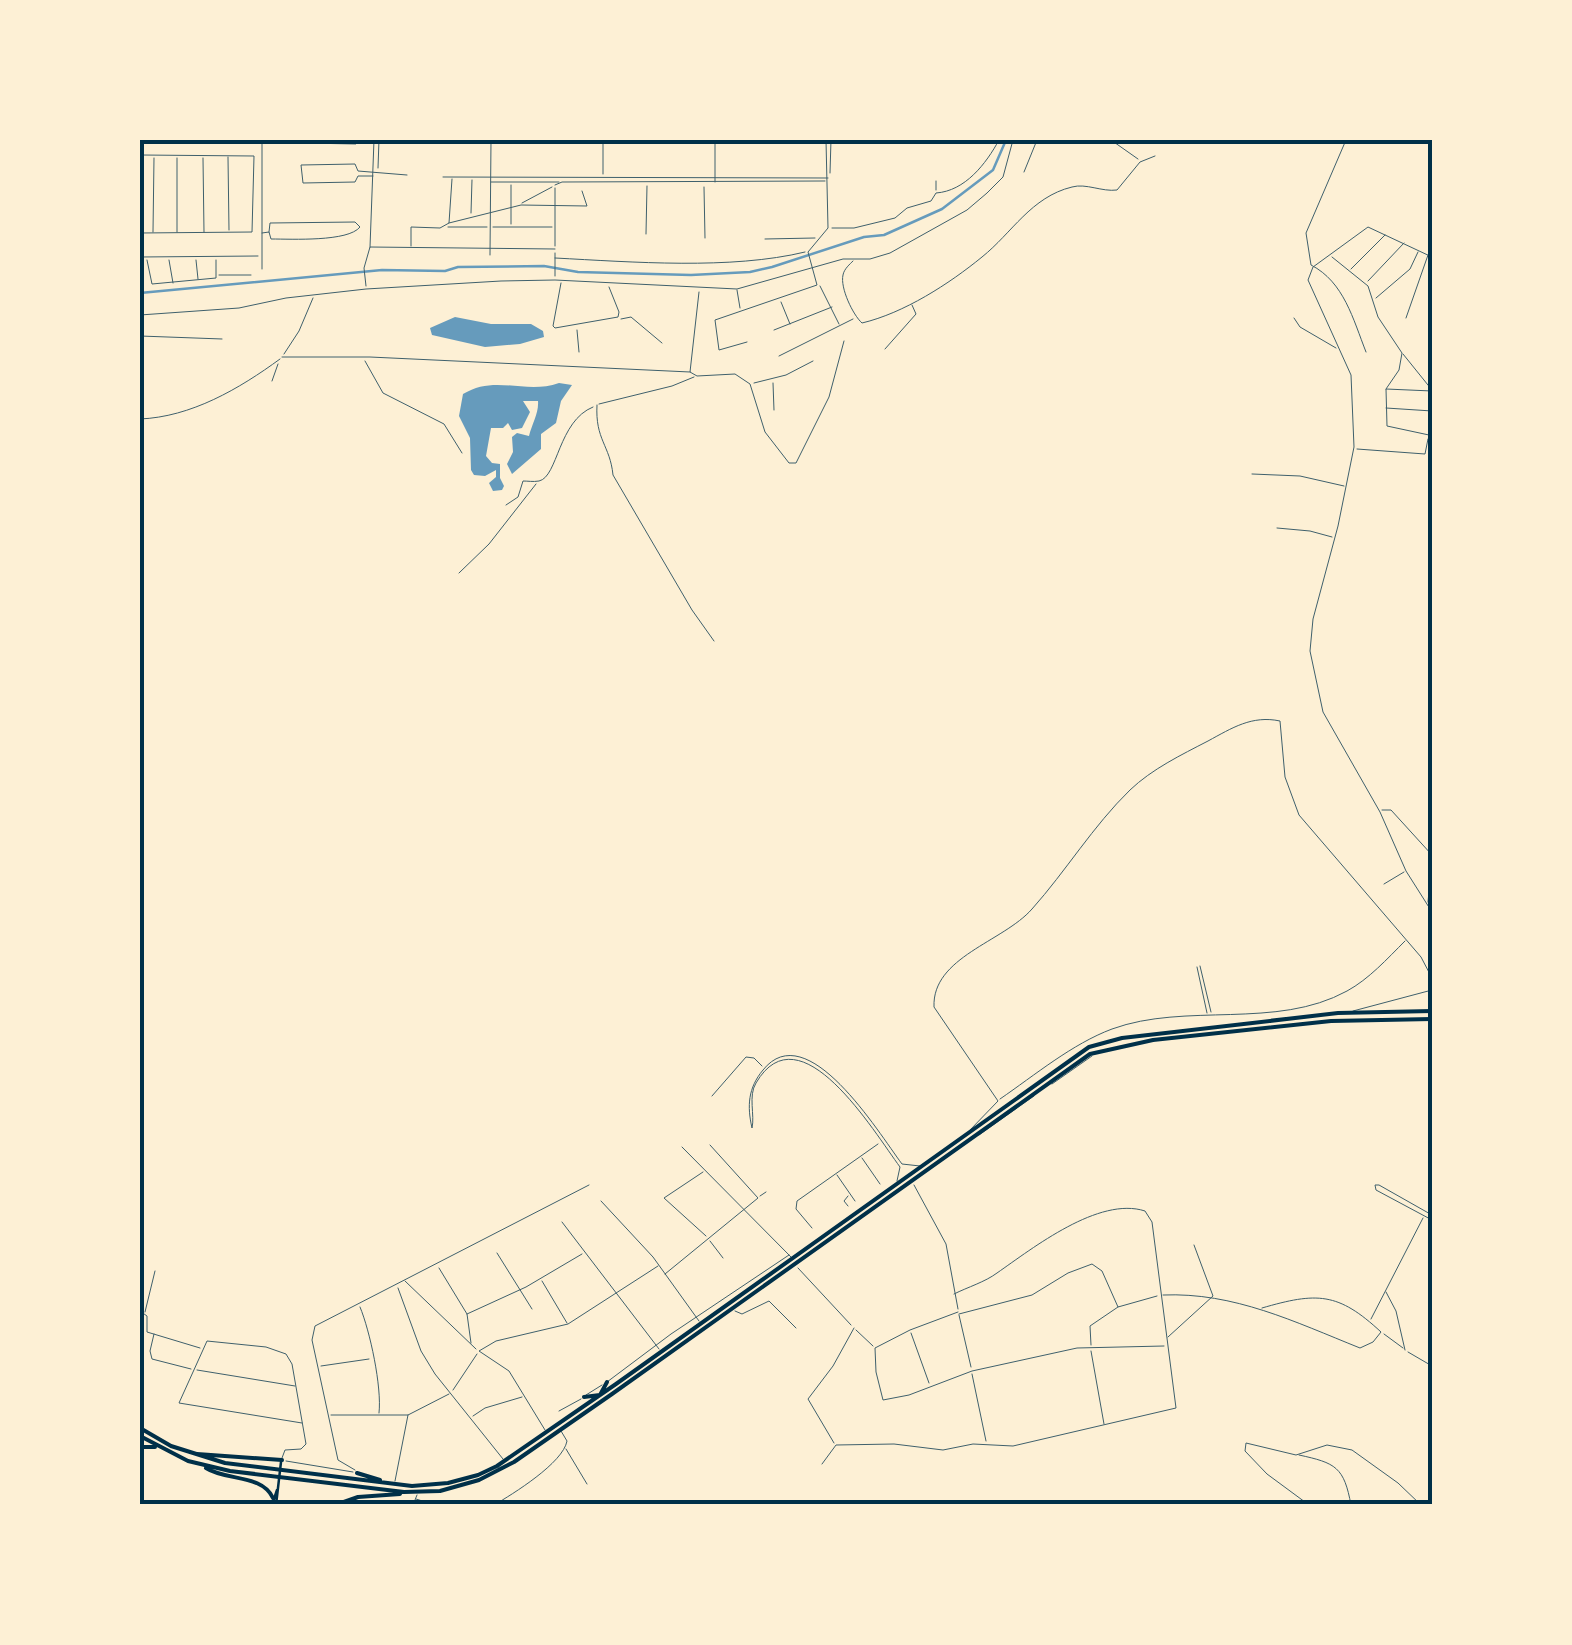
<svg xmlns="http://www.w3.org/2000/svg" width="1572" height="1645" viewBox="0 0 1572 1645" font-family="'Roboto Condensed',sans-serif">
<rect width="100%" height="100%" fill="#fdf0d5"/>
<!-- water -->
<path fill="#669bbc" d="M455 317 491 324H531L543 331 544 337 520 344 485 347 432 335 430 328Z
M559 383 572 385 561 401 556 423 541 434V449L512 474 507 464 513 452 512 437 517 433 529 436C532 424 539 413 538 401H523L530 412 522 428 512 430 508 423 503 428H491L486 456 492 463 500 464V478L504 486 502 490 493 491 489 483 496 477V470L485 476 474 475 471 470 470 438 459 416 463 394C495 374 525 395 559 383Z"/>
<g fill="none" stroke-linecap="round" stroke-linejoin="round">
<!-- stream -->
<path stroke="#669bbc" stroke-width="2.5" d="M140 293 382 270 445 271 458 267 544 266 578 272 691 275 750 272 772 267 864 237 884 235 942 209 993 170 1006 140"/>
<!-- minor -->
<path stroke="#3f606c" stroke-width="1" d="M301 140 305 143 356 144 357 140
M1111 140 1138 159
M1346 140 1306 233 1311 265C1344 282 1353 319 1366 352
M140 155 254 156 252 232 140 233
M228 157 229 230
M203 158 204 232
M378 168 379 140
M1024 172 1037 140
M830 173 831 140
M603 174V140
M373 176H358L355 182 303 183 301 165 355 164 358 171 407 175
M443 177 828 178
M491 182H559
M715 182V140
M555 185 562 182 825 181
M704 187 705 238
M936 190V181
M522 203 552 187
M471 213 472 180
M449 223 521 205 587 206 582 191
M511 224V185
M448 227H487
M493 227H552
M832 228H854L895 218 907 208 931 201 936 193C965 191 986 164 999 140
M153 232 154 158
M177 232V158
M262 233 269 232 271 239C292 239 348 242 360 227L355 222 270 223 269 232
M646 234 647 186
M765 239 815 238
M411 246V227L440 228 449 223 452 179
M555 246V188
M370 247 374 140
M490 255 491 140
M140 257 258 256
M1332 257 1368 286 1378 317 1402 353 1399 370 1386 389
M1432 257 1368 227 1313 267 1308 280 1351 375 1354 447 1338 526 1313 619 1310 651 1323 712 1380 812 1406 871 1432 912
M555 258C632 262 731 270 805 252
M147 260 152 284 216 278V260
M169 260 173 283
M196 260 198 279
M853 261C850 264 844 269 843 275 840 288 853 315 862 323 904 313 949 284 982 257 1012 233 1031 197 1072 187 1086 183 1102 192 1117 190L1140 162 1155 156
M262 269V140
M1351 269 1385 235
M219 275H251
M555 276V253
M1368 281 1404 243
M561 283 553 326 555 328 618 317 619 312 609 287
M366 286 364 268 370 247 555 249
M820 286 839 324
M737 290 740 308
M699 292 690 372 697 376 735 374 750 384 765 432 789 463H796L829 397 844 341
M1376 298 1410 269 1418 252
M781 302 790 324
M140 315 239 308 286 298 366 289 501 281 555 280 737 289 843 259H870L890 253 967 210 987 193 1003 177 1013 140
M1294 318 1300 327 1336 348
M1406 318 1428 255
M621 319 631 317 662 343
M577 330 579 352
M774 330 832 307
M140 336 222 339
M747 342 719 350 715 320 817 285 808 252 828 228 826 140
M140 347 141 346
M885 349 916 314 912 305
M284 354 299 331 313 298
M1403 354 1432 390
M779 356 853 319
M282 357H370L690 372
M365 361 383 393 444 424 462 453
M272 381 278 364
M754 383 786 375 813 361
M773 383 774 410
M599 404 672 386 694 377
M597 405C595 440 610 445 613 475L692 610 714 641
M1386 408 1432 411
M140 419C191 417 239 389 280 359
M1430 433 1432 418
M1429 435 1387 426 1386 389 1432 391
M1357 449 1425 454 1428 439
M1252 474 1300 476 1344 486
M506 505 518 497 523 481C528 481 533 482 539 481 558 477 558 421 593 407
M1277 528 1310 531 1332 537
M459 573 489 544 536 484
M1382 810H1391L1432 855
M1384 884 1404 872
M1428 902 1432 861
M1200 966 1211 1012
M1197 967 1207 1013
M1353 1011 1432 990
M1052 1084 1092 1056
M712 1096 746 1057 754 1058 762 1066
M1000 1099C1035 1075 1072 1044 1112 1029 1186 1002 1276 1030 1347 991 1369 979 1387 959 1405 941
M970 1130 998 1101 934 1007C932 957 1003 942 1032 909 1066 871 1093 826 1130 790 1152 769 1181 755 1208 741 1232 728 1252 715 1280 721L1285 777 1299 815 1421 957 1432 978
M979 1135 1034 1096
M682 1147 791 1257
M862 1158 880 1184
M703 1172 664 1198 706 1236
M837 1175 855 1201
M897 1181 900 1167C874 1132 800 1008 756 1083 748 1096 755 1115 752 1128 747 1106 748 1088 763 1070 807 1015 878 1132 902 1164L920 1166
M914 1185 946 1244 958 1309
M760 1196 766 1192
M848 1196 844 1201 848 1206
M601 1201 653 1257 699 1321
M1432 1215 1379 1185H1375L1376 1190 1432 1220
M562 1222 659 1349
M812 1228 796 1209 797 1201 878 1144
M710 1241 723 1258
M497 1253 532 1309
M439 1268 467 1314 471 1343
M798 1268 851 1325
M140 1272 143 1260
M665 1274 758 1198 710 1145
M405 1281 476 1349
M542 1281 567 1323
M398 1288 421 1351 435 1374 503 1459
M1386 1292 1396 1311 1405 1350
M1163 1295C1234 1292 1295 1322 1360 1348L1373 1342 1381 1332C1338 1292 1317 1292 1262 1308
M360 1307C370 1331 382 1387 379 1413
M140 1311 147 1316V1332L200 1348
M735 1311 742 1314 769 1301 796 1328
M145 1312 155 1271
M958 1312 910 1330 875 1348 876 1372 883 1400 909 1395 972 1371 1077 1348 1164 1346
M467 1314 526 1287 582 1254
M959 1314 1032 1295 1068 1273 1092 1264 1102 1271 1118 1307 1157 1296
M959 1315 971 1367
M1371 1319 1423 1218
M856 1330 873 1346
M911 1333 929 1383
M154 1334 150 1351 152 1359 191 1369
M1384 1334 1403 1348
M1168 1337 1213 1296 1194 1245
M1091 1345 1090 1326 1118 1307
M1091 1351 1104 1424
M1408 1352 1432 1366
M321 1366 369 1359
M197 1370 295 1386
M972 1374 986 1441
M607 1382 671 1334 789 1255
M453 1390 477 1354
M586 1395 602 1385
M559 1411 581 1399
M331 1415H408L449 1394
M473 1416 485 1408 522 1397
M545 1430 509 1371 479 1351 496 1341 568 1324 658 1266
M834 1443 808 1399 833 1366 854 1328
M566 1449 587 1484
M1299 1455C1336 1463 1344 1467 1351 1505
M282 1458 285 1450 301 1449 306 1444 292 1364 286 1354 266 1347 207 1341 179 1403 302 1423
M286 1461 353 1472
M822 1464 836 1445 894 1444 943 1450 973 1444 1013 1446 1176 1408 1152 1222 1145 1211C1099 1196 1033 1248 997 1273 985 1282 968 1287 954 1294
M355 1470 338 1460 312 1340 315 1326 589 1185
M395 1481 408 1415
M416 1499 435 1505
M285 1505 300 1502 340 1505
M413 1505 417 1495
M443 1505H449
M494 1505C513 1494 563 1463 567 1441L561 1431
M1309 1505 1267 1474 1245 1451 1246 1443 1296 1455 1327 1445 1352 1450 1398 1483 1421 1505"/>
<!-- secondary -->
<path stroke="#003049" stroke-width="2.5" d="M140 1494 142 1505
M272 1505 277 1490
M276 1505 281 1462"/>
<!-- trunk -->
<path stroke="#003049" stroke-width="4" d="M584 1397 600 1395 607 1382
M140 1428 171 1446 225 1463 412 1486 448 1483 478 1475 497 1466 616 1384 1089 1047 1122 1038 1338 1013 1432 1011
M140 1436 188 1461 230 1471 404 1492 440 1491 479 1480 514 1462 612 1394 1090 1054 1153 1040 1331 1021 1432 1019
M140 1447H155
M197 1454 282 1460
M206 1468C226 1481 262 1474 273 1498
M357 1473 380 1480
M341 1503 358 1497 400 1494"/>
</g>
<!-- border -->
<rect width="1572" height="1645" fill="none" stroke="#fdf0d5" stroke-width="285"/>
<rect x="142" y="142" width="1288" height="1360" fill="none" stroke="#003049" stroke-width="4"/>
</svg>
